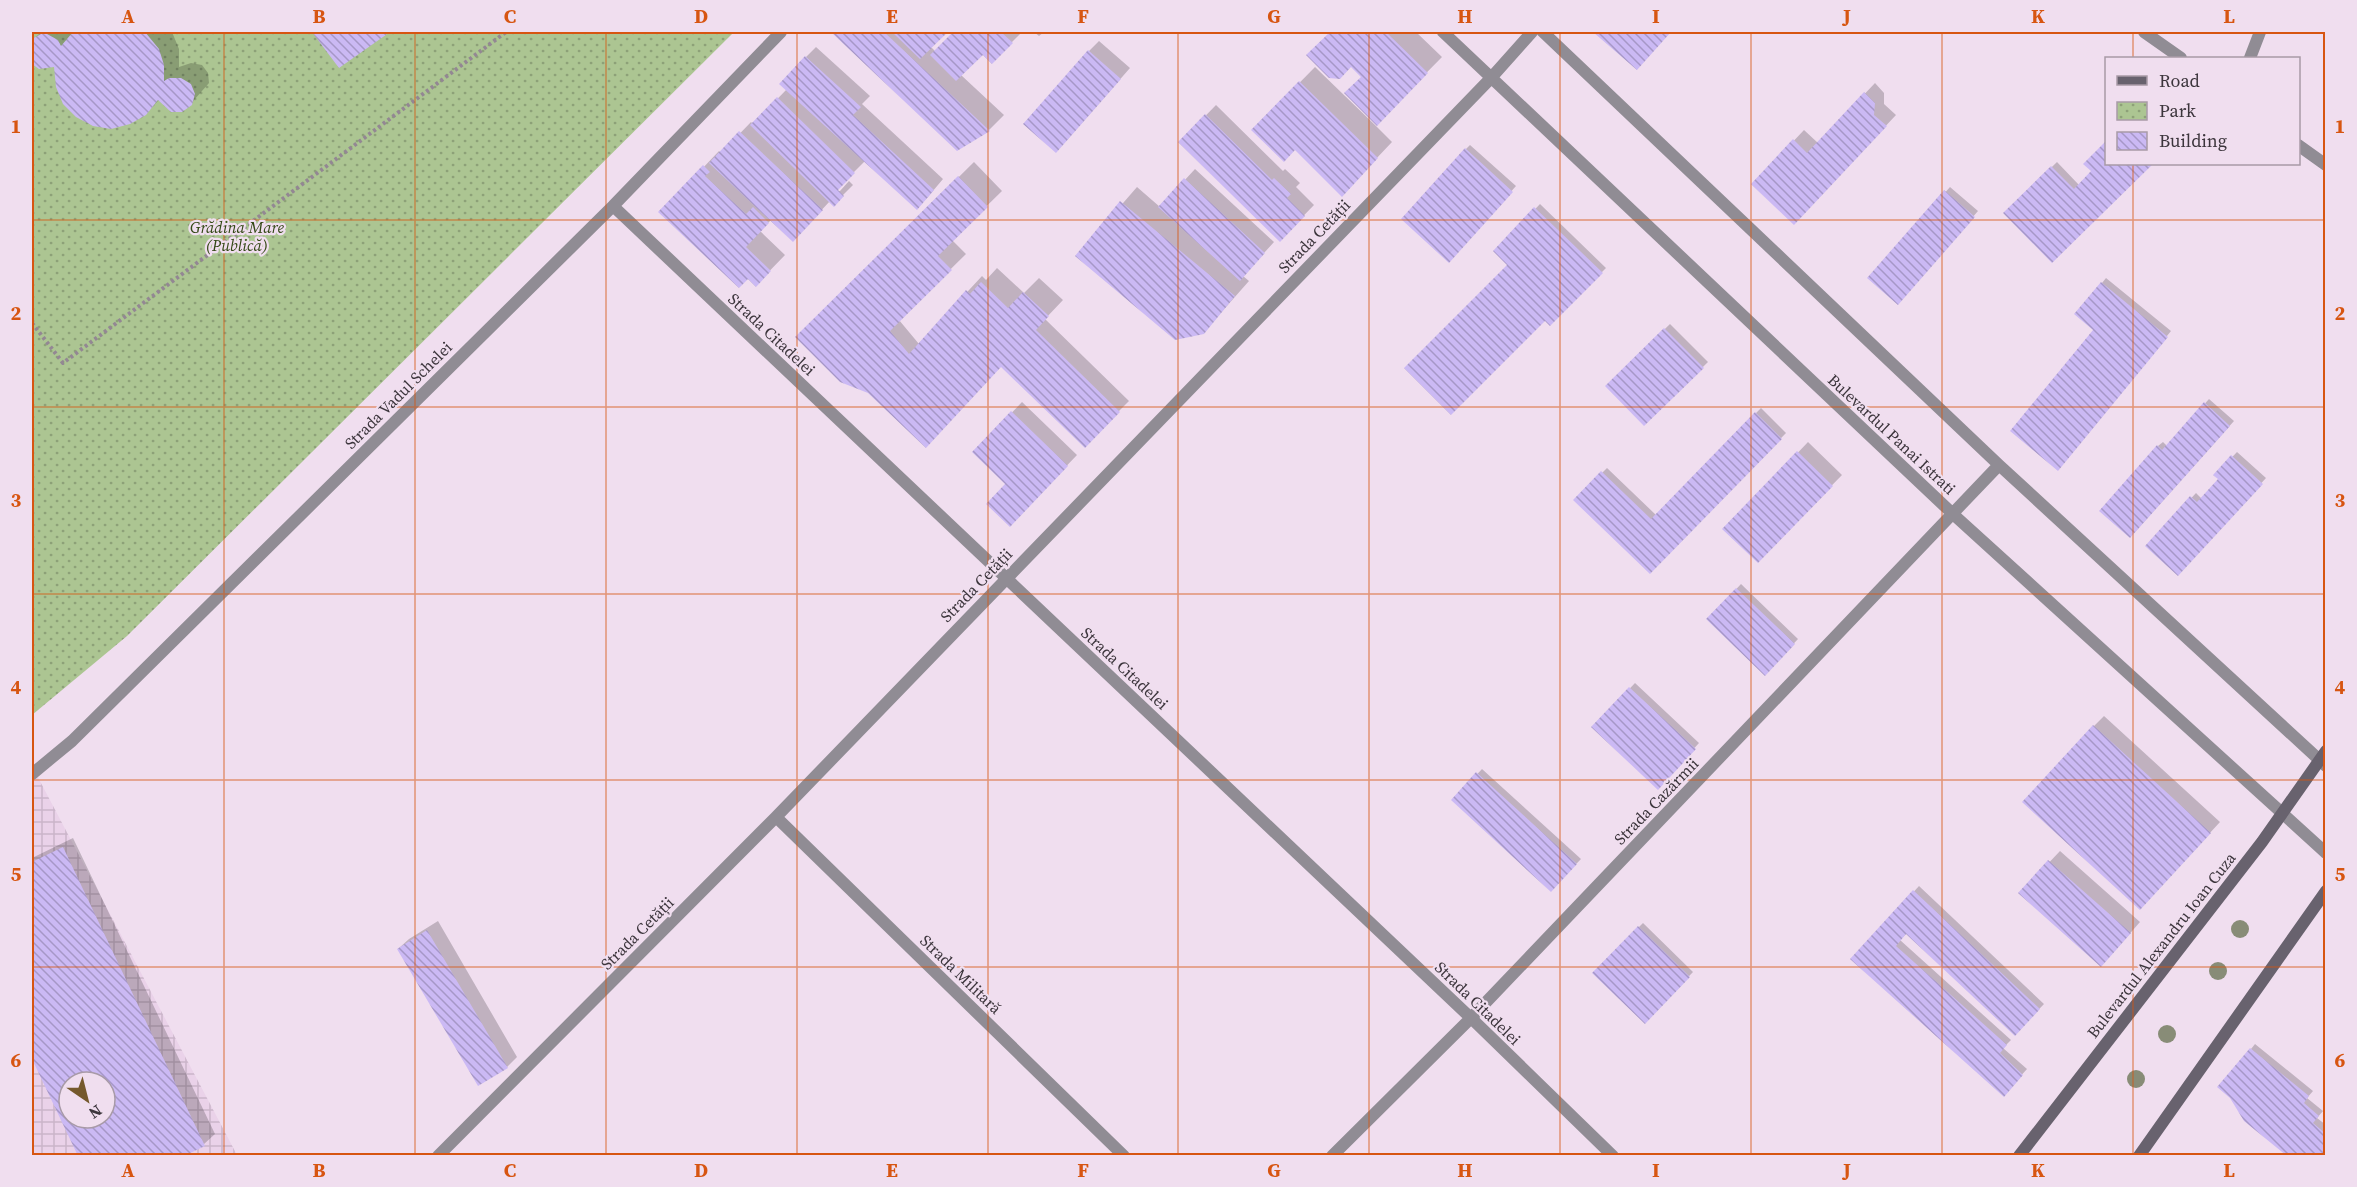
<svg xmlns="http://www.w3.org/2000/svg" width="2357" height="1187" viewBox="0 0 2357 1187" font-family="'Source Serif 4',serif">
<defs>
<pattern id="industrial-grid" width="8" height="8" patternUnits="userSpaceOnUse" patternTransform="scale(1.5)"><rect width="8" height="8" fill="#ead2e9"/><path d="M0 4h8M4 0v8" fill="none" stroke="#cab5c9"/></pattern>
<pattern id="park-dots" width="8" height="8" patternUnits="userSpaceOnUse" patternTransform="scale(1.5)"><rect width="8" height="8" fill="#acc592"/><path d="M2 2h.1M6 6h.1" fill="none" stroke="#8da178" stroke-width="1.8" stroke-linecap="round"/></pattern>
<pattern id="building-back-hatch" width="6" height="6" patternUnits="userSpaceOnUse" patternTransform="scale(1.5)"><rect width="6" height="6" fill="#cbb9f4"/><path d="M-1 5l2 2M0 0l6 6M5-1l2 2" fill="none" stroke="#a697c7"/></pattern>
</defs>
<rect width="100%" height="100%" fill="#f0deef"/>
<!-- industrial -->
<path fill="url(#industrial-grid)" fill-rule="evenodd" d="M32 766 237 1155H32ZM69 1082H105V1118H69Z"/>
<!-- park -->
<path fill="url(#park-dots)" d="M32 32H734L127 636 32 715Z"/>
<!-- shadow -->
<path fill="#0003" fill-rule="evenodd" d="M41 32H172L179 49V67L191 63 202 65 208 73 209 83 187 108 176 112 167 108 160 99 145 114 56 65 45 68 35 65 32 61V41Z
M314 32H387L339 66Z
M836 32H946L931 47 936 52 956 32H1022L992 62 983 52 961 75 1004 115 989 130 834 33Z
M1034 32H1044L1039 36Z
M1332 32H1416L1442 57 1375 125 1392 142 1357 179 1253 130 1315 67 1375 125 1377 123 1363 77 1351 65 1308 55Z
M1595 32H1669L1637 68Z
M1099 41 1130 68 1066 141 1089 51Z
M816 47 870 96 862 104 943 179 927 198 865 161 835 191H840L849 181 853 185 834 204 830 201 803 230 771 220 760 231 785 255 756 285 661 212 719 151 721 153 751 122 753 124 787 89 806 57Z
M1875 83 1884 93V104L1896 115 1804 213 1753 184 1804 130 1818 143Z
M1216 105 1283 171 1285 169 1300 183 1296 187 1314 205 1280 240 1180 142Z
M2106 143V164H2151L2052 261 2005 213 2057 162 2079 185 2093 171 2086 164Z
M1470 145 1516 186 1454 256 1466 149Z
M974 162 1002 191 952 240 966 254 899 320 919 344 982 276 986 280 997 268 1024 293 1039 278 1063 300 1045 319 1129 401 1085 445 1002 366 869 392 797 337Z
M1195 169 1274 242 1243 276 1249 281 1203 333 1077 256 1137 187 1160 207Z
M1950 187 1978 211 1902 299 1869 278Z
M1540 204 1606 268 1550 324 1509 265 1495 251Z
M2106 278 2171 331 2063 464 2095 329 2102 283Z
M1670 324 1708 362 1645 424 1607 386Z
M2209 399 2234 421 2135 532 2101 510 2158 446 2163 442 2167 446Z
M1022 402 1077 455 1010 525 1007 484 974 452Z
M1761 408 1786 433 1650 572 1575 500 1607 468 1656 515Z
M1808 442 1842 475 1758 561 1725 529Z
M2237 452 2266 478 2178 574 2147 546 2196 493 2202 499 2220 479 2215 475Z
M1741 584 1798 639 1765 674 1708 619Z
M1635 683 1699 743 1658 788 1593 727Z
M2104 716 2220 822 2150 898 2094 726Z
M1482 769 1581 859 1551 890 1453 800Z
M73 838 215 1134 204 1144 181 1156H79L32 1056V858ZM69 1082H105V1118H69Z
M2060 851 2140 922 2111 955 2020 893Z
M1919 886 2044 1004 2015 1034 1907 933 1900 940 2011 1040 2003 1048 2027 1069 2008 1090 1852 959Z
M438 921 517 1057 507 1067 398 949 409 939Z
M1643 923 1693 972 1645 1022 1594 972Z
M2255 1044 2313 1091 2307 1098 2323 1111 2317 1118 2326 1125V1156L2251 1049Z"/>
<!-- building -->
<path fill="url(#building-back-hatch)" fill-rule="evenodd" d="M73 32H145L159 49 164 65V81L169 78H181L191 84 195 94 192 105 182 112H171L158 100 146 115 130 124 111 129 93 126 76 117 63 104 56 87 54 67 39 69 32 64V39L41 34H47L58 40 61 46Z
M312 32H390L339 68Z
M834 32H884L990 131 957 151 832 33Z
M892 32H948L920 59Z
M953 32H1001L1013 43 992 64 983 55 956 81 930 55Z
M1330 32H1386L1428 73 1377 126 1344 93 1361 77 1351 67 1340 79 1329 78 1306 55Z
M1593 32H1671L1637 70Z
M1088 50 1121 79 1056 153 1023 124Z
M805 56 861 107 853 115 934 190 917 210 779 84Z
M1299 81 1378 158 1342 197 1295 150 1284 162 1251 130Z
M1864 92 1875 103 1874 115 1887 126 1794 225 1751 184 1793 139 1807 153Z
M777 97 855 173 838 190 844 196 834 207 750 125Z
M1205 114 1272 180 1274 178 1291 194 1287 198 1305 216 1280 242 1178 142Z
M739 131 823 210 793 242 709 163Z
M2106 141V164H2153L2052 263 2003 213 2051 166 2074 189 2091 171 2083 164Z
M1465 148 1513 192 1449 263 1401 219Z
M703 165 710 172 705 176 746 214 753 207 769 223 746 247 771 271 756 287 748 279 739 288 658 212Z
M958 176 988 207 938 256 952 270 890 331 909 354 966 290 970 294 981 282 1008 308 1023 292 1049 316 1036 330 1120 412 1085 448 1001 367 926 448 868 393 840 382 795 337Z
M1184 178 1265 253 1240 281 1158 207Z
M1944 190 1975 217 1898 305 1867 278Z
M1120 201 1235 296 1204 334 1175 340 1075 256Z
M1534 207 1603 273 1550 326 1545 321 1451 415 1404 368 1507 265 1493 251Z
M2101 282 2168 337 2058 471 2010 431 2093 330 2074 314Z
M1664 328 1704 368 1644 426 1605 386Z
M2204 402 2230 426 2130 538 2099 511 2157 445 2162 450Z
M1011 411 1068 466 1010 527 986 504 1005 484 972 452Z
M1755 412 1782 439 1650 574 1573 500 1601 471 1651 519Z
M1797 451 1833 486 1758 563 1722 529Z
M2231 455 2263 484 2178 576 2145 546 2190 496 2197 502 2218 479 2213 475Z
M1736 588 1795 644 1765 676 1706 619Z
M1629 687 1696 749 1658 790 1591 727Z
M2093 725 2211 833 2140 910 2022 802Z
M1476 772 1577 864 1551 892 1451 800Z
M63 847 205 1146 184 1156H78L32 1059V862ZM69 1082H105V1118H69Z
M2048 860 2131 933 2101 967 2018 893Z
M1913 890 2040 1009 2015 1036 1906 934 1896 946 2007 1045 2000 1053 2023 1075 2004 1097 1850 959Z
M1638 926 1690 977 1645 1024 1592 973Z
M427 930 508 1068 478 1086 397 949Z
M2250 1048 2309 1096 2304 1103 2319 1116 2313 1123 2326 1134V1156H2287L2244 1121 2230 1098 2217 1087Z"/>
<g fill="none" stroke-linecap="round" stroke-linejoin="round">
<!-- path -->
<path stroke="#938793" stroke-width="4" stroke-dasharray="3 3" stroke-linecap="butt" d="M32 323 63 363 506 32"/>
<!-- minor -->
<path stroke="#908c94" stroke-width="12" d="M1443 32 1954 515 2326 853
M1543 32 1999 465 2326 766
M2144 32 2181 58
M2250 58 2260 32
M2298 145 2326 165
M613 206 1471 1018 1613 1156
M32 774 72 741 613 206 781 32
M776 817 1124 1156
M438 1156 776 817 1491 78 1532 32
M1332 1156 1471 1018 1999 465"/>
<!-- secondary -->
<path stroke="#68626e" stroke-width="12" d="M2019 1156 2262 842 2326 751
M2139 1156 2326 891"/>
</g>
<!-- trees -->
<g fill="#888c77">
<circle cx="2240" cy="929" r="9"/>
<circle cx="2218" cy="971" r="9"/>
<circle cx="2167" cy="1034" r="9"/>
<circle cx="2136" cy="1079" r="9"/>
</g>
<!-- grid -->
<path fill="none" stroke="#d75511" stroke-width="1.5" stroke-opacity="0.55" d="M224 32V1156M415 32V1156M606 32V1156M797 32V1156M988 32V1156M1178 32V1156M1369 32V1156M1560 32V1156M1751 32V1156M1942 32V1156M2133 32V58M2133 164V1156M32 220H2326M32 407H2326M32 594H2326M32 780H2326M32 967H2326"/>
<g text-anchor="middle" stroke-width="4.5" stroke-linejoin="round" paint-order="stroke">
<!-- park labels -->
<g font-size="16" font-style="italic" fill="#334815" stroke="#f0deef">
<text x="237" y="233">Grădina Mare<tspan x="237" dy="18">(Publică)</tspan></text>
</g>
<!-- street labels -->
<g font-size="16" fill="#3c353c" stroke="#f0deef">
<text transform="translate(1314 236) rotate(-46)" y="6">Strada Cetății</text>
<text transform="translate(772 334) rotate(43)" y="6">Strada Citadelei</text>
<text transform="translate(398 395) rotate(-45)" y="6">Strada Vadul Schelei</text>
<text transform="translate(1892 434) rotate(43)" y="6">Bulevardul Panai Istrati</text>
<text transform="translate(976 585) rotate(-46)" y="6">Strada Cetății</text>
<text transform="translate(1125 668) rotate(43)" y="6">Strada Citadelei</text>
<text transform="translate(1656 801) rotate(-46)" y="6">Strada Cazărmii</text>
<text transform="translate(637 933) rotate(-45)" y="6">Strada Cetății</text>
<text transform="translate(2161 945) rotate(-52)" y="6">Bulevardul Alexandru Ioan Cuza</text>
<text transform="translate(961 974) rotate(44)" y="6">Strada Militară</text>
<text transform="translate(1478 1003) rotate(44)" y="6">Strada Citadelei</text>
</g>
</g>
<!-- border -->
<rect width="2357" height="1187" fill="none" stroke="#f0deef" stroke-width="66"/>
<!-- legend -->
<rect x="2105" y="57" width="195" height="108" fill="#f0deef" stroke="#a89aa7" stroke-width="1.5"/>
<rect x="2117" y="76" width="30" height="9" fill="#68626e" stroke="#a89aa7" stroke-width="1.5"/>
<text x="2159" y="87" font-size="18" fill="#3c353c">Road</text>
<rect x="2117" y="102" width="30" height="18" fill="url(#park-dots)" stroke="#a89aa7" stroke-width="1.5"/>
<text x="2159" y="117" font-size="18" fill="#3c353c">Park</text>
<rect x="2117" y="132" width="30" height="18" fill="url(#building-back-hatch)" stroke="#a89aa7" stroke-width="1.5"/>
<text x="2159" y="147" font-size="18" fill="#3c353c">Building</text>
<!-- north arrow -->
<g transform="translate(87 1100) rotate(145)"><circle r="28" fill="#f0deef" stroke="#a89aa7" stroke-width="1.5"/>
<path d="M0-4.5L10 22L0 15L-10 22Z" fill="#75582c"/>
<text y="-9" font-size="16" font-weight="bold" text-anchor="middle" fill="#3c353c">N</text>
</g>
<rect x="33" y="33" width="2291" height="1121" fill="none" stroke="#d75511" stroke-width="2"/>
<g font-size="20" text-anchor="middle" font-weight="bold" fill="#d75511">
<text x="128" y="23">A</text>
<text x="319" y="23">B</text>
<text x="510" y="23">C</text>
<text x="701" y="23">D</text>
<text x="892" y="23">E</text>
<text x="1083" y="23">F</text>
<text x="1274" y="23">G</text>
<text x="1465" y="23">H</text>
<text x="1656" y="23">I</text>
<text x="1847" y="23">J</text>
<text x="2038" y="23">K</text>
<text x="2229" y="23">L</text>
<text x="16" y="133">1</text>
<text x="2340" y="133">1</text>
<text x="16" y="320">2</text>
<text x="2340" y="320">2</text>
<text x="16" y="507">3</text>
<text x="2340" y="507">3</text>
<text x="16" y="694">4</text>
<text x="2340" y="694">4</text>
<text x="16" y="881">5</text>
<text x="2340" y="881">5</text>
<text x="16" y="1067">6</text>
<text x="2340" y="1067">6</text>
<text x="128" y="1177">A</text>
<text x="319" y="1177">B</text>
<text x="510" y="1177">C</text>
<text x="701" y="1177">D</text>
<text x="892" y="1177">E</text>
<text x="1083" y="1177">F</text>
<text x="1274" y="1177">G</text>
<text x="1465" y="1177">H</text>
<text x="1656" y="1177">I</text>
<text x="1847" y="1177">J</text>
<text x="2038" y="1177">K</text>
<text x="2229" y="1177">L</text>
</g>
</svg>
